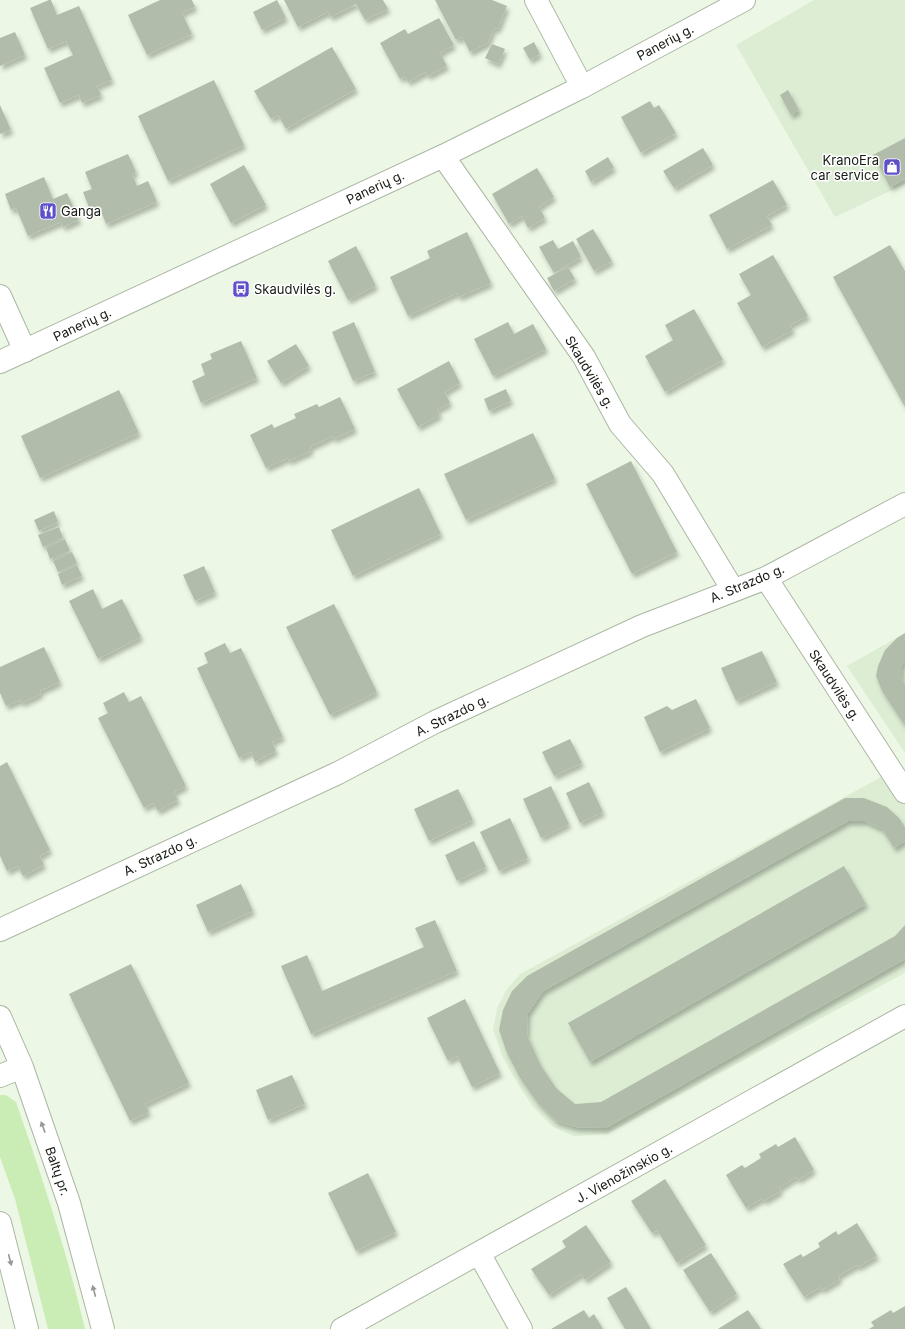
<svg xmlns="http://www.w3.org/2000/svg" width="905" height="1329" viewBox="0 0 905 1329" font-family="Inter,sans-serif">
<defs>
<filter id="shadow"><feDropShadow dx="2.5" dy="4.5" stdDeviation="2" flood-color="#0004"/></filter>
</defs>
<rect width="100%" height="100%" fill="#ecf8e5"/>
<!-- built -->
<path fill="#ddedd4" d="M814 0H905V184L835 217 736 45Z
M905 633V753L847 666Z
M892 771 905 792V973L607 1134 574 1136 553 1127 533 1107 516 1081 502 1056 493 1030 497 1008 507 989 520 974Z"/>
<!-- green -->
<path fill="#caedb6" d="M0 1095H6L16 1102C42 1177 67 1252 85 1329H48L15 1199 0 1157Z"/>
<!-- building -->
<path fill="#b1bdaa" filter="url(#shadow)" d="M49 0H51L57 15 79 6 112 80 97 86 101 95 82 103 79 95 60 103 44 68 73 55 66 41 48 49 30 8Z
M160 0H192L195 7 182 13 192 34 147 55 128 15Z
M277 0 286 18 262 30 253 12Z
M284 0H383L388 9 365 20 356 4 331 17 328 12 298 27Z
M435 0H492L507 6 498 29 494 28 488 43 470 52 462 37 456 40Z
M439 18 454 45 440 53 447 66 428 76 426 72 408 82 405 76 400 79 380 43 405 29 408 34Z
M15 32 25 55 0 66V38Z
M534 42 540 54 530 60 523 48Z
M492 44 505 49 498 64 485 58Z
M332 47 356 89 286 129 278 115 271 119 254 91Z
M214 80 244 145 168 181 138 116Z
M788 90 799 110 791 115 780 95Z
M650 101 654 108 659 105 676 133 641 153 621 117Z
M0 105 11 130 0 134Z
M905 138V179L890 187 873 155Z
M703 148 713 165 674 188 663 171Z
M128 154 136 172 132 174 137 186 148 181 157 202 106 224 99 206 90 210 83 192 92 189 85 172Z
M608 157 614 168 591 182 585 171Z
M244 165 266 205 231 223 210 184Z
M537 168 554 197 539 207 545 218 528 228 522 216 509 224 492 194Z
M44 177 53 199 67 193 79 220 63 227 61 222 28 236 16 208 11 210 5 194Z
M773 180 787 205 767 216 772 225 727 249 709 215Z
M593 229 612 261 594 271 576 239Z
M467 232 491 283 459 297 457 293 408 316 390 277 430 258 427 251Z
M553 240 558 249 573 241 581 257 554 273 539 247Z
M890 245 905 271V407L833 277Z
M356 246 376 286 348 300 328 261Z
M773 255 808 316 790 325 793 330 762 347 737 303 751 295 739 274Z
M568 267 575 279 554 291 547 278Z
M694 309 723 360 665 392 645 356 673 340 665 325Z
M354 322 375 372 353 381 332 332Z
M508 322 514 334 533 324 546 349 493 376 474 339Z
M241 341 257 378 201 403 192 381 205 375 201 364 212 359 210 354Z
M296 344 309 366 281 383 267 361Z
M449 361 460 383 445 392 450 403 437 410 440 415 418 427 397 389Z
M506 389 511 401 489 411 484 399Z
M119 390 139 433 40 478 21 436Z
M340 397 355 429 334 439 333 436 310 447 311 451 289 461 288 458 266 468 250 435 272 424 274 428 296 418 294 414 317 404 319 407Z
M533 433 555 479 466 520 444 474Z
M631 461 677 552 632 574 586 484Z
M419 488 441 534 353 576 331 530Z
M54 511 58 522 39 531 34 520Z
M59 527 63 538 43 547 38 535Z
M65 539 70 551 50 559 46 548Z
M72 552 77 563 58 572 53 561Z
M77 565 82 576 62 585 58 574Z
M204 566 215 592 195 601 183 575Z
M93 589 102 609 122 599 141 637 98 659 69 601Z
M334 604 377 692 330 715 286 627Z
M905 633V661L902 665V678L905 684V726L882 691 876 676 878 666 885 650 897 638Z
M225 643 230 653 241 648 283 737 272 742 276 751 255 762 251 752 239 758 197 668 208 663 204 653Z
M44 647 60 682 40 691 41 694 22 703 20 700 6 706 0 693V667Z
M762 651 777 682 736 701 721 668Z
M124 692 129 702 141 696 186 786 174 792 178 800 158 811 153 803 144 808 98 718 108 713 103 703Z
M696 699 710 728 660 752 644 717 667 706 672 710Z
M570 739 582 763 554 776 542 752Z
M7 762 50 850 40 856 44 865 23 876 18 866 7 871 0 856V766Z
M589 782 603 812 580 823 566 793Z
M551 786 569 824 541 838 523 799Z
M458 789 473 820 429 841 414 809Z
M845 798H864L887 807 899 818 905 827V841L894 848 882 829 865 821H848L543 991 528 1013 527 1035 540 1064 556 1088 575 1104 601 1102 895 936 905 925V959L606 1128 575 1127 556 1121 537 1102 520 1078 507 1053 499 1030 503 1010 512 991 527 976Z
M510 818 528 858 499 871 480 832Z
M474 841 486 867 457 881 445 855Z
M844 866 866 904 590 1062 568 1023Z
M241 884 253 911 208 932 196 905Z
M435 920 457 971 311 1034 281 966 307 955 322 991 424 947 415 928Z
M131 964 189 1083 145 1104 149 1112 130 1121 69 994Z
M465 999 500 1073 472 1087 457 1056 448 1061 427 1018Z
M292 1075 305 1104 268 1120 256 1090Z
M795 1137 814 1170 798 1180 796 1177 779 1188 781 1191 764 1201 763 1198 746 1208 726 1175 742 1165 745 1168 761 1158 759 1154 776 1144 778 1147Z
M368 1173 396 1232 356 1251 328 1193Z
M665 1179 706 1245 677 1263 657 1230 652 1233 631 1201Z
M857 1223 877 1256 858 1267 857 1265 838 1276 840 1279 822 1290 821 1287 804 1297 783 1264 801 1254 803 1257 820 1247 818 1243 836 1231 838 1235Z
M586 1225 611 1262 585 1280 581 1274 549 1295 531 1269 566 1247 562 1241Z
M711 1253 737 1294 710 1312 683 1270Z
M626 1287 651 1329H625L607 1298Z
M905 1306V1329H869L874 1326 871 1322 891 1310 893 1313Z
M584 1310 589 1318 594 1314 603 1329H551Z
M748 1310 761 1329H718Z"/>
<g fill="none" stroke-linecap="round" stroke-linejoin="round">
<defs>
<path id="minor" d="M536 0 582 87
M443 156 584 357 620 424 663 474 733 590
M0 296 25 351
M766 578 905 792
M0 930 338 773 435 722 642 626 766 578 905 504
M479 1253 521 1329
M342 1329 905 1016"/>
<path id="major" d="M0 362 443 156 582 87 744 0
M0 1017 22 1067 69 1203 103 1329
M0 1076 22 1067
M0 1223 27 1329"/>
</defs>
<!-- minor casing -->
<use href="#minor" stroke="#abb7a4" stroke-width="24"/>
<!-- major casing -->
<use href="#major" stroke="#abb7a4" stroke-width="24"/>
<!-- minor -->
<use href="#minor" stroke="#fff" stroke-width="22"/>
<!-- major -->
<use href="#major" stroke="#fff" stroke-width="22"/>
</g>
<!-- one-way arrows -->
<defs><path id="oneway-solid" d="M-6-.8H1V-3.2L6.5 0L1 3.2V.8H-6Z"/></defs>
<g fill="#969895">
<use href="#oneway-solid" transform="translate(43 1127) rotate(-110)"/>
<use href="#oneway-solid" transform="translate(10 1260) rotate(76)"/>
<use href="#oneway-solid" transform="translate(94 1291) rotate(-105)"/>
</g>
<!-- icons -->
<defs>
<symbol id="shop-square" viewBox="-11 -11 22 22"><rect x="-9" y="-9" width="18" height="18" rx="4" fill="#5f4fc8" stroke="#fff"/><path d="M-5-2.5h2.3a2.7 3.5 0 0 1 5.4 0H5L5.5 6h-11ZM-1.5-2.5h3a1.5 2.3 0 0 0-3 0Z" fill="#fff"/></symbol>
<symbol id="restaurant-square" viewBox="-11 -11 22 22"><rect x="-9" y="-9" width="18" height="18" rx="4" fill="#5f4fc8" stroke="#fff"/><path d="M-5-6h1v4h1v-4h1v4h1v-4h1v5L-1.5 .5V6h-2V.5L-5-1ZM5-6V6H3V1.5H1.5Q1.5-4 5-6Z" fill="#fff"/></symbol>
<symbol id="bus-square" viewBox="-11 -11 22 22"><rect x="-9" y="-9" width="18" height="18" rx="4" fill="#5f4fc8" stroke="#fff"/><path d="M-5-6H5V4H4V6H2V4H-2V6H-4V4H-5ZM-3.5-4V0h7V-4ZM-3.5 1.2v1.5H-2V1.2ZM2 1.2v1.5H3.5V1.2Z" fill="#fff"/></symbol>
</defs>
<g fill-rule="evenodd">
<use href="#shop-square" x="882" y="157" width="20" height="20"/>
<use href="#restaurant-square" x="38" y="201" width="20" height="20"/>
<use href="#bus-square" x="231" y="279" width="20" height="20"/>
</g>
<g text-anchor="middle" stroke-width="3" stroke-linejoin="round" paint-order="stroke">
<!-- street labels -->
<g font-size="13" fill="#161a13" stroke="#fff">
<text transform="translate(665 42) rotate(-28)" y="5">Panerių g.</text>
<text transform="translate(375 187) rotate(-25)" y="5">Panerių g.</text>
<text transform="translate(82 324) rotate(-25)" y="5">Panerių g.</text>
<text transform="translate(590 372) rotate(59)" y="5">Skaudvilės g.</text>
<text transform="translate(747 583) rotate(-23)" y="5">A. Strazdo g.</text>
<text transform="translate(835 685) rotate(57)" y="5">Skaudvilės g.</text>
<text transform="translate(452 715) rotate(-26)" y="5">A. Strazdo g.</text>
<text transform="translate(160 855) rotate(-25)" y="5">A. Strazdo g.</text>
<text transform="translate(58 1171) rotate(71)" y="5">Baltų pr.</text>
<text transform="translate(624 1173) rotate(-29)" y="5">J. Vienožinskio g.</text>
</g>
<!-- poi labels -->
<g font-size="13" fill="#161a13" stroke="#fff" text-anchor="start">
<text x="879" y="165" text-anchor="end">KranoEra<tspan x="879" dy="15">car service</tspan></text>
<text x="61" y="216">Ganga</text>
<text x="254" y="294">Skaudvilės g.</text>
</g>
</g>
</svg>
